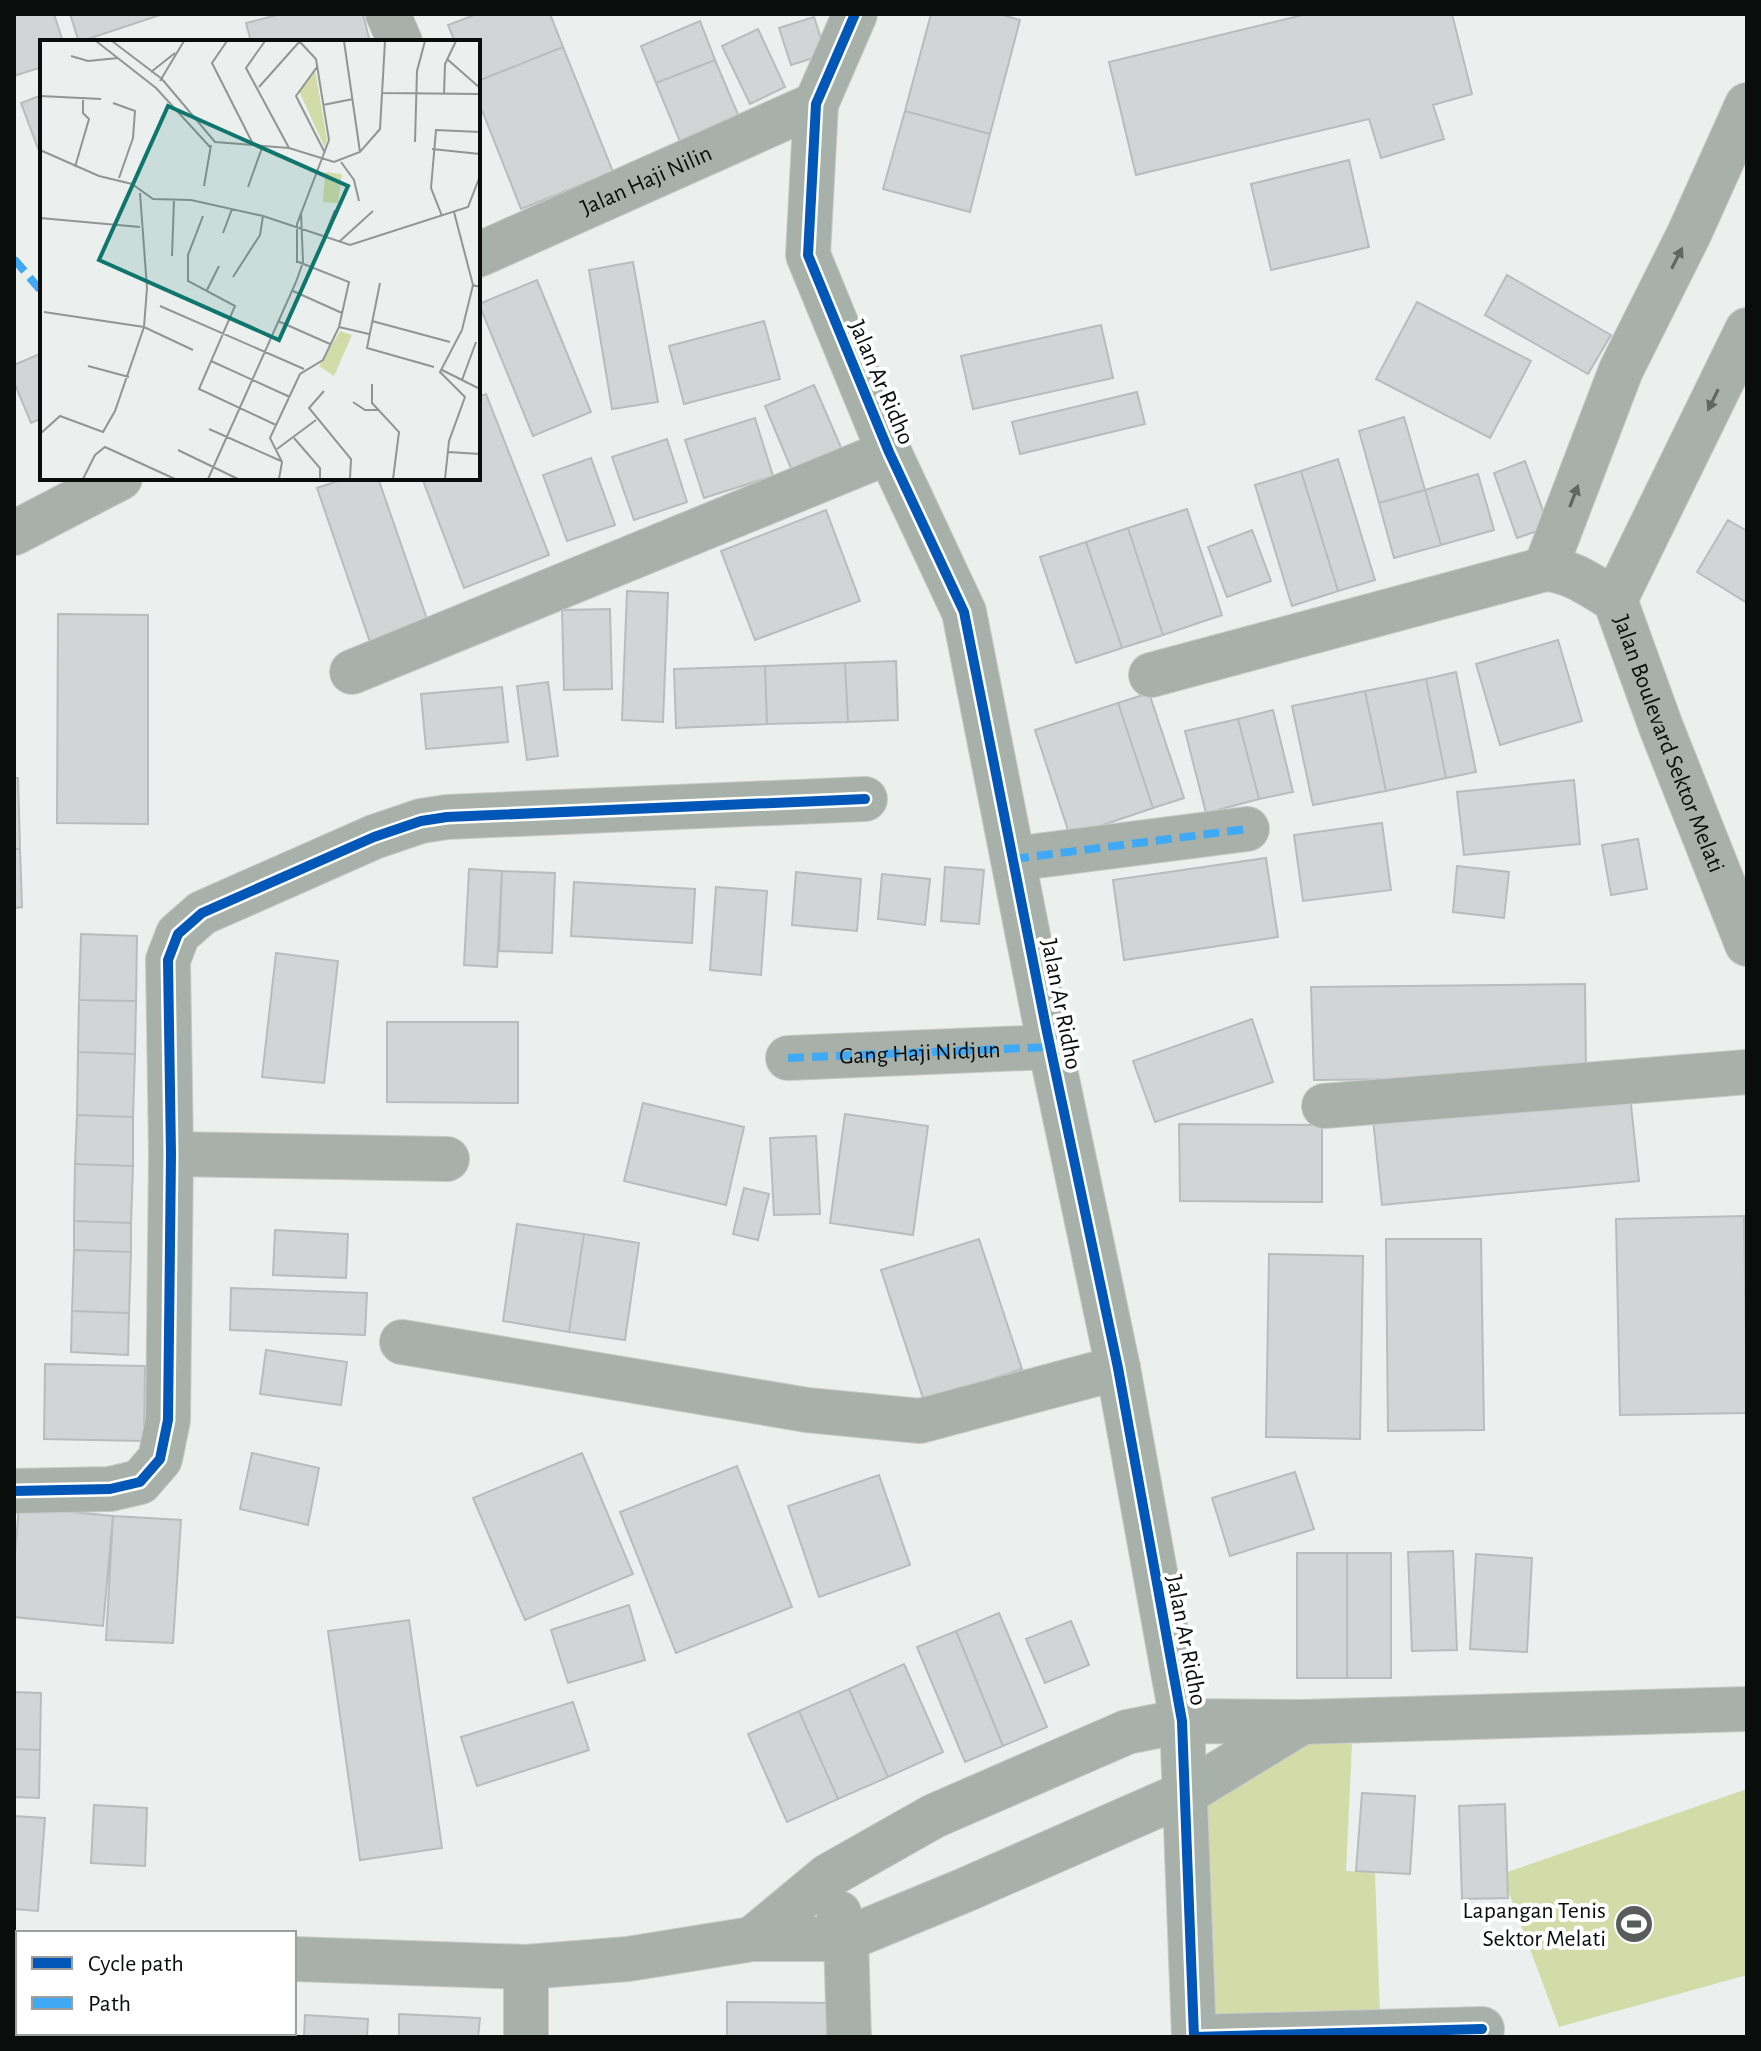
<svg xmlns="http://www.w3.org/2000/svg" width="1761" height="2051" viewBox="0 0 1761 2051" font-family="'Alegreya Sans',sans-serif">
<rect width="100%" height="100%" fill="#ebefee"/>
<!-- green -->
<path fill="#d3dca9" d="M1312 1742 1352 1744 1346 1871 1375 1872 1380 2016 1213 2014 1203 1809Z
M1747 1789V1975L1559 2027 1502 1874Z"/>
<!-- building -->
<path fill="#d2d5d5" stroke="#b9bcbc" stroke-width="2" d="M14 14H54L63 42H42V67L14 76Z
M70 14H163L79 42Z
M281 14H363L370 42H251L246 23Z
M477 14H550L563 47 478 81V42H455L448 25Z
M931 14H999L1020 20 990 134 905 111Z
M1307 14H1452L1472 94 1433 105 1444 139 1381 158 1369 119 1136 175 1109 62Z
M814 17 826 54 791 65 779 28Z
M700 21 715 60 656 83 641 46Z
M758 29 785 87 750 104 722 46Z
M563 47 613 172 521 209 478 100V81Z
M715 60 745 131 686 156 656 83Z
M42 95V159L21 103Z
M905 111 990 134 970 212 883 189Z
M1349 160 1369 247 1271 270 1251 184Z
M633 262 658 402 612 409 589 270Z
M1507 275 1611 335 1588 374 1485 315Z
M537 280 591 412 533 436 479 304Z
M1417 302 1531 361 1490 438 1376 379Z
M764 321 780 379 684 404 669 346Z
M1101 325 1113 378 973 409 961 356Z
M42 353V418L31 423 14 382V365Z
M814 385 843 452 793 473 765 406Z
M1137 392 1145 424 1020 454 1012 422Z
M486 394 549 555 464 588 422 478H478V397Z
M1404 417 1425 490 1379 503 1359 431Z
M755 418 773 476 704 498 685 440Z
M667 439 687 502 634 520 612 457Z
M591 458 615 525 567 541 543 475Z
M1338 459 1375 580 1338 591 1301 471Z
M1525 461 1549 527 1517 538 1494 473Z
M1301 471 1338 591 1292 606 1255 485Z
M1478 474 1494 530 1441 545 1425 490Z
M347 478H378L429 625 371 645 317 488Z
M1425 490 1441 545 1394 558 1379 503Z
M1187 509 1222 615 1163 635 1128 528Z
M826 510 860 601 755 640 721 551Z
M1728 520 1747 531V603L1697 572Z
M1128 528 1163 635 1122 648 1086 542Z
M1252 530 1271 581 1227 597 1208 547Z
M1086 542 1122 648 1076 663 1040 557Z
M627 591 668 593 663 722 622 720Z
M610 609 612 689 564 690 562 610Z
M58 614 148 615V824L57 823Z
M1558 640 1582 721 1500 745 1476 664Z
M896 661 898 720 848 722 845 663Z
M845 663 848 722 767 724 765 666Z
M765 666 767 724 676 728 674 669Z
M1456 672 1476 772 1446 778 1426 679Z
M1426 679 1446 778 1386 791 1365 691Z
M548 682 558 756 527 760 517 686Z
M502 687 508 742 426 749 421 694Z
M1365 691 1386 791 1313 805 1292 706Z
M1149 693 1184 798 1153 808 1118 703Z
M1118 703 1153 808 1070 836 1035 730Z
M1273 710 1293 792 1259 799 1238 719Z
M1238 719 1259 799 1206 813 1185 731Z
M14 778H18L20 849H14Z
M1574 780 1580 844 1464 855 1457 792Z
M1382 823 1391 890 1303 901 1294 835Z
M1638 839 1647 889 1611 895 1602 845Z
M14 849H20L22 907 14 908Z
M1266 858 1278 937 1124 960 1113 880Z
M1457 866 1509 872 1504 918 1453 912Z
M945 867 984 870 979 924 941 921Z
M469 869 502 871 497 967 464 965Z
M502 871 555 873 552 953 499 951Z
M796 872 861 879 857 931 792 925Z
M882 874 930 879 925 925 878 919Z
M574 882 695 889 692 943 571 936Z
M716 887 767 891 761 975 710 970Z
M81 934 137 936 136 1001 79 1000Z
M276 953 338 961 324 1083 262 1077Z
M1585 984 1586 1077 1314 1080 1311 987Z
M79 1000 136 1001 135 1054 78 1052Z
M1252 1019 1273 1082 1155 1122 1133 1061Z
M387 1022H518V1103L387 1102Z
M78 1052 135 1054 133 1117 77 1115Z
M1630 1095 1639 1181 1382 1205 1373 1119Z
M643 1103 744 1127 726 1205 624 1181Z
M845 1114 928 1126 913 1235 830 1223Z
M77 1115 133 1117V1166L75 1164Z
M1179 1124 1322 1125V1202L1180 1201Z
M816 1136 820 1214 774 1215 770 1138Z
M75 1164 133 1166 131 1223 74 1221Z
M744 1188 769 1194 758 1240 733 1234Z
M1744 1216 1747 1413 1620 1415 1616 1219Z
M74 1221 131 1223V1252L74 1250Z
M517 1224 584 1234 569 1332 503 1321Z
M275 1230 348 1234 346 1278 273 1275Z
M584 1234 639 1243 625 1340 569 1332Z
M979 1239 1022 1369 924 1401 881 1270Z
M1386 1239H1481L1484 1430 1388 1431Z
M74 1250 131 1252 129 1313 72 1311Z
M1269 1254 1363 1256 1360 1439 1266 1437Z
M231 1288 367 1293 365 1335 230 1330Z
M72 1311 129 1313 128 1355 71 1352Z
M266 1350 347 1362 341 1405 260 1394Z
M45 1364 145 1366 144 1441 44 1439Z
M252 1453 319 1468 308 1525 240 1509Z
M582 1453 633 1574 525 1620 473 1498Z
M737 1466 792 1607 676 1653 620 1512Z
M1295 1472 1314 1529 1230 1556 1212 1498Z
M879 1475 910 1565 819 1597 788 1506Z
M19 1507 113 1516 103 1626 14 1617V1564Z
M113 1516 181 1520 173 1643 106 1640Z
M1453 1551 1457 1650 1412 1651 1408 1552Z
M1297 1553H1347V1678H1297Z
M1347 1553H1391V1678H1347Z
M1476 1554 1532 1558 1527 1652 1470 1649Z
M629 1605 645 1660 568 1683 551 1630Z
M999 1613 1047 1727 1003 1746 956 1631Z
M409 1620 442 1848 360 1860 328 1631Z
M1071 1621 1089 1665 1045 1683 1026 1639Z
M956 1631 1003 1746 965 1762 917 1647Z
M904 1664 943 1752 888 1777 849 1689Z
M849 1689 888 1777 838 1799 799 1711Z
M14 1692 41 1693 40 1750 14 1749Z
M573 1702 589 1750 477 1786 461 1737Z
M799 1711 838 1799 787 1822 748 1734Z
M14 1749 40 1750 39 1798 14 1797Z
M1362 1793 1415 1796 1410 1874 1356 1871Z
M1505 1804 1508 1898 1462 1899 1459 1806Z
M94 1805 147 1808 145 1866 91 1863Z
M14 1816 45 1818 38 1911 14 1909Z
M727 2002 838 2003V2037H727Z
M399 2014 480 2018 478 2037H399Z
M305 2015 368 2019 367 2037H304Z"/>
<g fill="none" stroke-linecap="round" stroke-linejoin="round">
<defs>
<g id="street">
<path d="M388 14 400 42"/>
<path d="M855 14 816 104 808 255 889 452 964 612 1046 1027 1118 1368 1182 1721 1194 2037 1482 2029"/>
<path id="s1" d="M478 255 816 104"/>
<path id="s2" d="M1747 330 1615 600 1661 727 1747 944"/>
<path d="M14 533 120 478"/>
<path d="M1545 569 1621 370 1689 234 1747 105"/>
<path d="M352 672 889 452"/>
<path d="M1151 675 1545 569C1571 570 1593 587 1615 600"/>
<path d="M1013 859 1247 829"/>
<path id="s3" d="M788 1058 1050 1047"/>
<path d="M1324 1106 1747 1072"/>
<path d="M171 1154 447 1159"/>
<path d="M402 1342 807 1410 920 1421 1118 1368"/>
<path d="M14 1491 110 1489 140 1482 160 1459 168 1420 171 1154 168 960 178 934 202 913 374 837 421 821 447 817 865 799"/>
<path d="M839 1913 846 1939 849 2037"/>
<path d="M752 1939 828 1876 934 1816 1127 1732 1182 1721 1302 1722 1747 1709"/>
<path d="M14 1955H18"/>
<path d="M294 1959 526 1967 628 1959 752 1939H846L965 1890 1186 1793 1302 1722"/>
<path d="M178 2033V2037"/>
<path d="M526 2037V1967"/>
</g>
</defs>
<!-- street casing -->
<use href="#street" stroke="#c8caca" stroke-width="46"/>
<!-- street -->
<use href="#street" stroke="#a7b1a9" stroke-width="44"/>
<!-- quiet -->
<path stroke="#3fa9f5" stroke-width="8" stroke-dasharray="16 8" stroke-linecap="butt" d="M14 259 42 292
M1013 859 1247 829
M788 1058 1050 1047"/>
<defs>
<path id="cycleway" d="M855 14 816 104 808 255 889 452 964 612 1046 1027 1118 1368 1182 1721 1194 2037 1482 2029
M14 1491 110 1489 140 1482 160 1459 168 1420 171 1154 168 960 178 934 202 913 374 837 421 821 447 817 865 799"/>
</defs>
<!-- cycleway casing -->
<use href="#cycleway" stroke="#fff" stroke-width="15"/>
<!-- cycleway -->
<use href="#cycleway" stroke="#0057b8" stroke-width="10"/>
</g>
<!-- one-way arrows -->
<defs><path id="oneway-solid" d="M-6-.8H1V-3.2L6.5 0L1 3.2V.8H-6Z" transform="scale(2)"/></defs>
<g fill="#616763">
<use href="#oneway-solid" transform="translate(1677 258) rotate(-63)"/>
<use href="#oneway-solid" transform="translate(1713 400) rotate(116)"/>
<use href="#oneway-solid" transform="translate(1574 496) rotate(-69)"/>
</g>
<!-- icons -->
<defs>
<symbol id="stadium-disc" viewBox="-11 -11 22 22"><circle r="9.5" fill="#595c5c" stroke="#fff"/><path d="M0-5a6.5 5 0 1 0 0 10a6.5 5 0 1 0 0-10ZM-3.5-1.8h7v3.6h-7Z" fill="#fff"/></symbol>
</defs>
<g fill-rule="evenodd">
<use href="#stadium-disc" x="1612" y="1902" width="44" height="44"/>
</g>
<g text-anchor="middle" stroke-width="8" stroke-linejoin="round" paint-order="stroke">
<!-- street labels -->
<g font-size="24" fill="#0b0d0d" stroke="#fff">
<text dy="8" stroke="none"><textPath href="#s1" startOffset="184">Jalan Haji Nilin</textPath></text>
<text transform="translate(882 382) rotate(67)" y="8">Jalan Ar Ridho</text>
<text dy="8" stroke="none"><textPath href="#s2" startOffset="454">Jalan Boulevard Sektor Melati</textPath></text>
<text transform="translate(1062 1004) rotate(79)" y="8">Jalan Ar Ridho</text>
<text dy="8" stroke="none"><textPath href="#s3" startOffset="132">Gang Haji Nidjun</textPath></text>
<text transform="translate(1187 1640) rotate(79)" y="8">Jalan Ar Ridho</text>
</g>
<!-- poi labels -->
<g font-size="24" fill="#0b0d0d" stroke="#fff" text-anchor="end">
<text x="1606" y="1918">Lapangan Tenis<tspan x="1606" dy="28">Sektor Melati</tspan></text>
</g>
</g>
<!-- overview -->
<g transform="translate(40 40)">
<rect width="440" height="440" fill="#ebefee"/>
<path d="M275 30 287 100 285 108 259 51ZM285 132 302 134 298 163 283 162ZM300 291 312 295 294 336 279 326Z" fill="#d3dca9"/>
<path fill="none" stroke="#919594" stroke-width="2" d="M56 1 116 48 170 107M72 1 122 39 175 102 249 108 294 122 320 112 340 89 345 1M187 1 172 23 213 104M225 1 206 28 249 108M304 1 320 112M31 16 48 21 78 18M407 19 440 48M277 27 256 56 285 113M111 32 135 13M120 41 144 1M219 47 260 1M343 53 440 54M404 55 405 24 416 1M0 56 61 59M73 63 95 71 93 98 79 138M283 65 313 59M375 102 377 31 385 1M392 109 440 114M0 110 59 136 92 144 113 159 151 160 223 176 310 205 428 167 440 136M301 122 314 140 319 161M35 127 49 79 43 73V57M164 146 171 105M208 147 223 105M414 172 433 245 440 247M163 176 148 215V241L195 266 159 349 236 385M402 176 391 148 396 90 440 92M0 178 100 187M183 193 192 169M285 195 295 170M300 201 333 171M132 216 134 160M257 223V184L289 100 276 19 260 2M193 237 220 195 223 176M340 243 327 308 394 327M167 250 179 226M253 251 302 273M120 266 264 329M4 272 104 287 153 310M238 281 290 304M332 281 410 302M299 287 329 294M171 321 250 357M48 326 89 337M402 330 440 349M422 340 436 302M332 344V363L359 392 353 439M284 351 269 368 311 419 310 439M313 362 325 370H338M169 389 241 421M0 394 20 376 63 392 75 371 104 287 107 248 100 153M254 398 280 428V439M237 409 276 380M138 410 198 439M408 412 440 414M43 439 55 415 65 407 135 439M168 439 256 242 263 222 261 173M239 439 242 422 230 398 260 334 283 320 299 287 309 242 256 221M405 439 409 401 425 357 400 332 422 290 433 245"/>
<path fill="#0f766e" fill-opacity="0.15" stroke="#0f766e" stroke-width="4" d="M128 66 308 146 239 300 59 220Z"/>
<rect width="440" height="440" fill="none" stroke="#0b0d0d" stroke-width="4"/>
</g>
<!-- border -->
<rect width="1761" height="2051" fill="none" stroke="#0b0d0d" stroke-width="32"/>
<!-- legend -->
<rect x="16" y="1931" width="280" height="104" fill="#ffffff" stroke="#9d9e9e" stroke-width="2"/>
<rect x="32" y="1957" width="40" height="12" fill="#0057b8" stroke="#9d9e9e" stroke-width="2"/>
<text x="88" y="1971" font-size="24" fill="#0b0d0d">Cycle path</text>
<rect x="32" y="1997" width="40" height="12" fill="#3fa9f5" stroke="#9d9e9e" stroke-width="2"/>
<text x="88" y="2011" font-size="24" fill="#0b0d0d">Path</text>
</svg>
